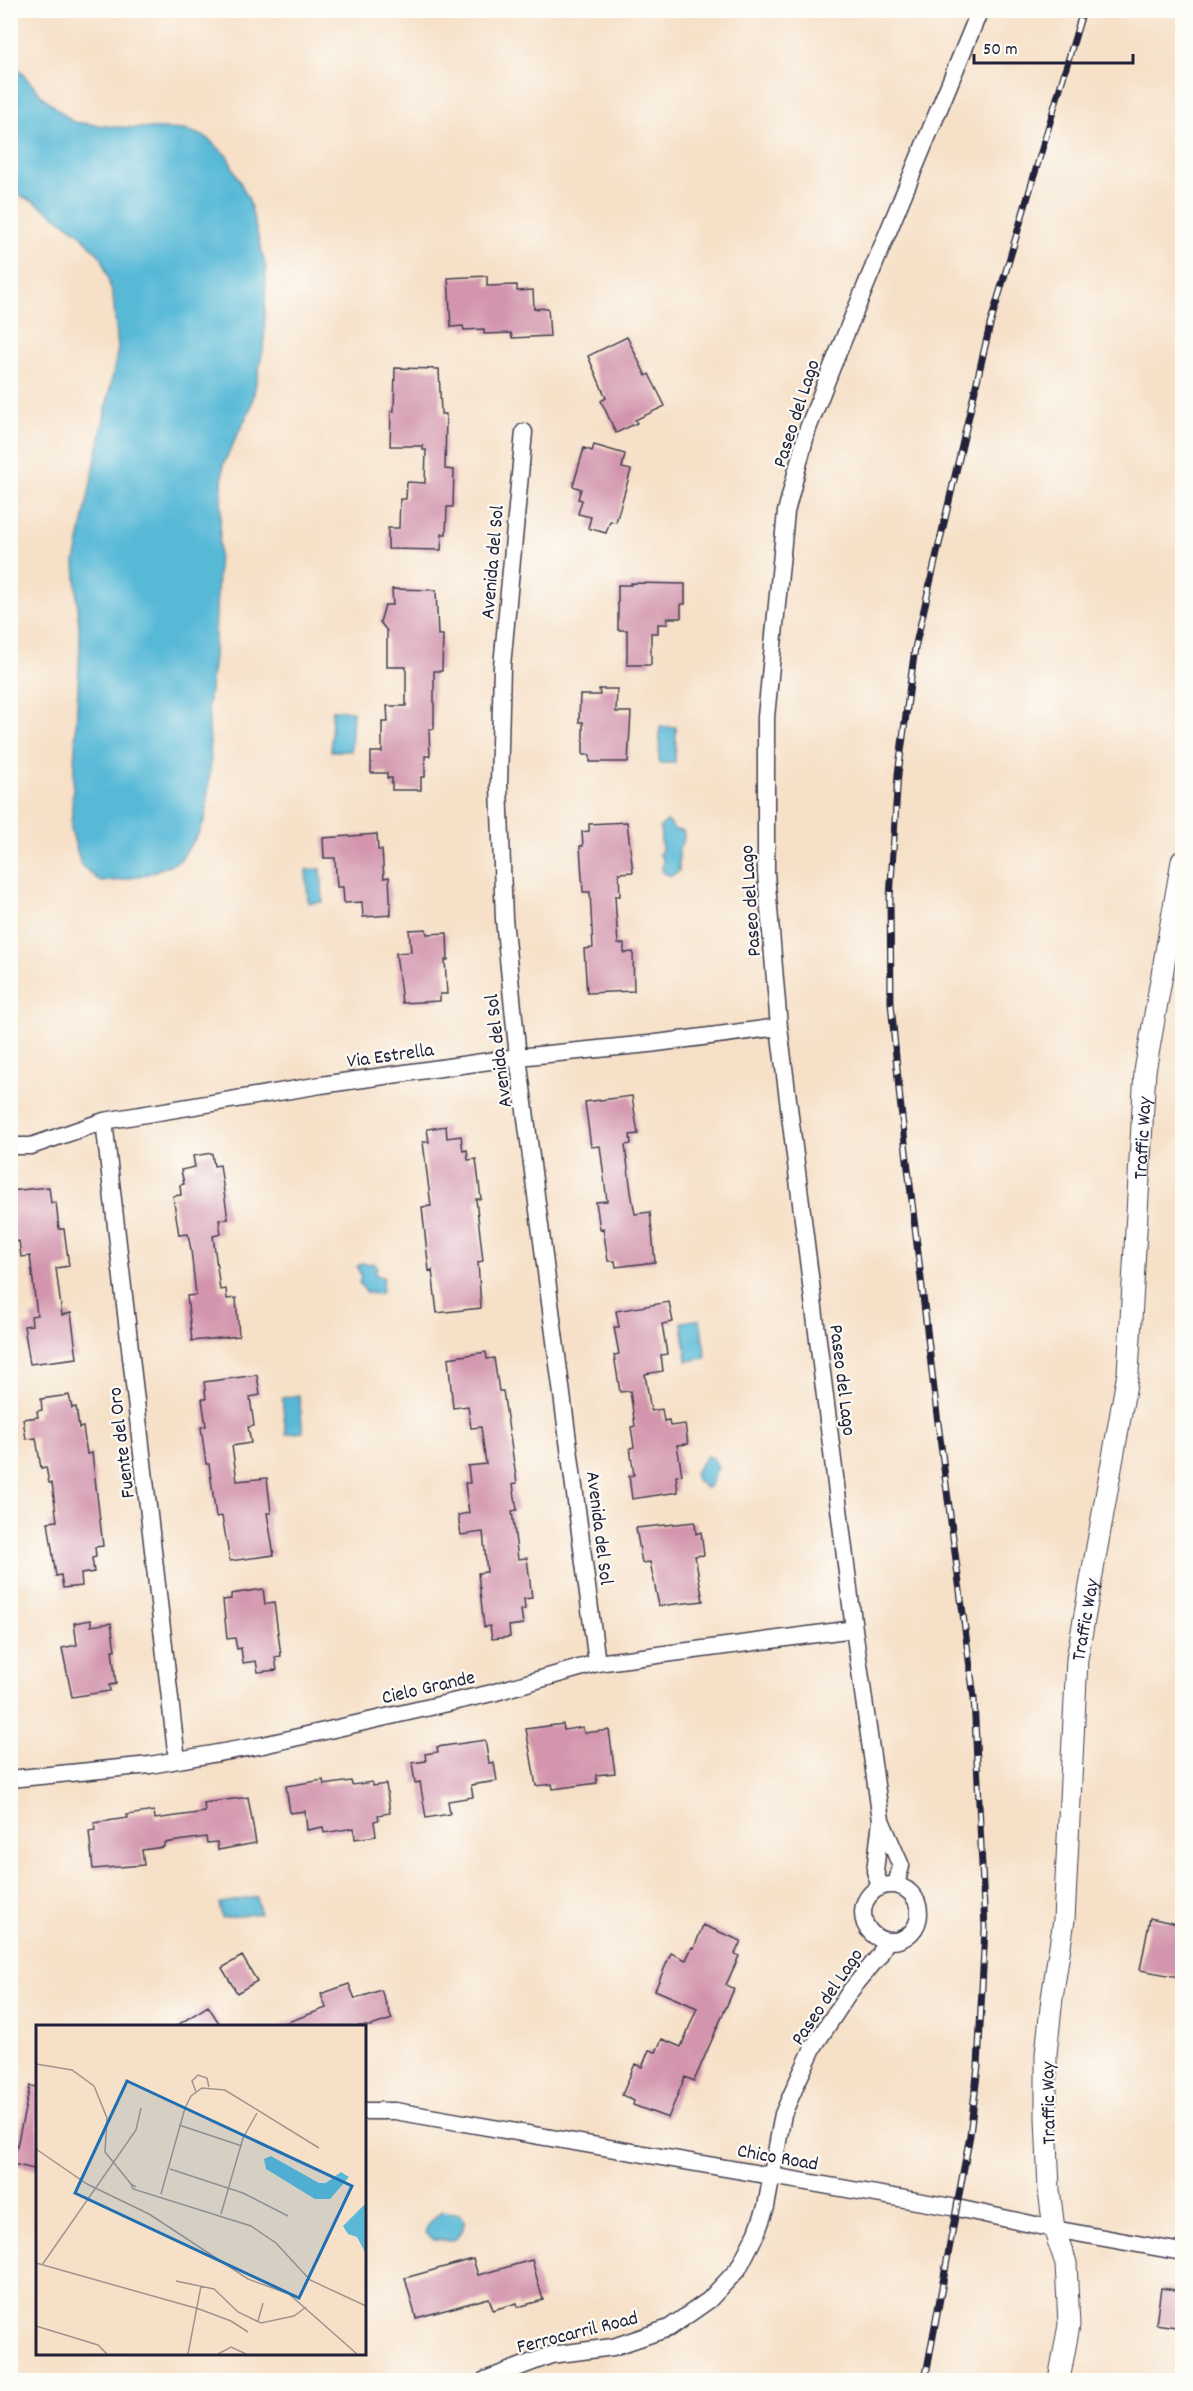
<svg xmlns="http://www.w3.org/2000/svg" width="1193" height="2391" viewBox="0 0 1193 2391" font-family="Dekko,sans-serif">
<rect width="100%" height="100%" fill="#fdfcf7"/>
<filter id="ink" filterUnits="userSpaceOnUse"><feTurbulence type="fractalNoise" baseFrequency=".0167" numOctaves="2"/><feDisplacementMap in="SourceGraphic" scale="12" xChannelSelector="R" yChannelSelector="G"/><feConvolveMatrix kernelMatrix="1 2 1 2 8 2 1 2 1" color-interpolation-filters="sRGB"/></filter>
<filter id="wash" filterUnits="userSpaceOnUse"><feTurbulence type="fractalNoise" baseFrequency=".008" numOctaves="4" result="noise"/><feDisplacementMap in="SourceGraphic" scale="24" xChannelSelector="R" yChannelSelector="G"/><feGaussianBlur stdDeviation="1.35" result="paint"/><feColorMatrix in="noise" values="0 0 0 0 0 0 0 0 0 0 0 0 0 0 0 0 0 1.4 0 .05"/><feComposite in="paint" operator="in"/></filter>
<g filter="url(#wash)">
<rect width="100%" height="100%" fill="#f6e0c7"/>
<!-- water -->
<path fill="#59b9d7" stroke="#3e6e89" stroke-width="1.5" d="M10 63 15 65 42 96 73 122 113 127 187 130 207 138 227 156 249 200 266 269 264 345 251 407 223 465 214 656 208 706 211 762 205 819 197 836 179 861 148 874 122 880 101 882 81 865 71 829 80 645 75 562 118 349 113 296 102 258 78 232 36 203 11 191Z
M332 710 353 711 351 751H331Z
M660 727H676L675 763H659Z
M667 821 670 823 674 830 683 831C685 838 684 843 679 848V871L671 876 662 872 663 859 659 854 662 851 660 827Z
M321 869 323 902 308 903 306 870Z
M362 1263 366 1264 373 1263 377 1267 375 1274 384 1278 382 1287 383 1291 379 1294 367 1293 359 1283 361 1276 357 1267Z
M700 1319 706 1358 687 1361 682 1322Z
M299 1395 303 1432 286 1434 282 1398Z
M707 1456 713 1458 718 1467 709 1487 704 1488 702 1483 696 1480 694 1473Z
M257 1897 260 1913 222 1918 219 1903Z
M442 2211 459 2214 464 2219C465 2228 460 2237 452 2241L434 2240 426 2233C426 2221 434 2219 442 2211Z"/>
<g id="blocks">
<!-- building -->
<path fill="#d395ad" d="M487 276V286L517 285V291L533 290 534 309 548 308 550 336 512 338 511 333 484 334V329L464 330 463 326 451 327 448 278Z
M627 337 646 376 649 374 665 406 635 420 637 423 616 433 601 401 606 398 588 356Z
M395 368 439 369 441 414H446L445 469 454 470 453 507H447L446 534H442L441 550 388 549V528H399L400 499H406L407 482 425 483 426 450H423V446H390L391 411H394Z
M594 445 625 454 622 468 631 470 616 522 610 521 606 533 588 528 591 517 578 514 582 500 578 499 581 489 573 486 584 448 592 451Z
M631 583 685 584V604H681V618H667L668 624H658V633H651V665H627V630H618V585H631Z
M392 589 436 590 438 635H443L442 671H434V729H429L430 756H425V777H421V790H392V778H387V773H371V752H382V722H388L387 706H406V667H387V631L380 622 385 605H393Z
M599 689H617L616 712H631L628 762H590V755H583V722H579L580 695H600Z
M627 822 633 872 619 873 620 896H615L618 944H624V953L633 952 634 991 587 993 584 949 593 948 590 892H583L580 846H583L582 832 589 831V824Z
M377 834 378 850H382L384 878 389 877 391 915 363 917 362 902 344 903 343 887H337L335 858H324L323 838Z
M426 929 427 934 447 933 448 960H445L447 994H440V1001L402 1003 396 953 411 952 409 930Z
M632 1096 638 1134 630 1135 631 1144 625 1145 631 1192 635 1214 650 1212 655 1262 616 1267 615 1261H608L603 1228 600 1229 596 1202 607 1201 600 1146 591 1147 585 1102Z
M446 1126 447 1138 461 1136 463 1151 467 1150 468 1160 476 1159 481 1199H476L483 1261 478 1262 481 1308 437 1313 432 1270 429 1271 422 1207 431 1206 423 1142H429L427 1129Z
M212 1153 214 1166 220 1165 228 1219 219 1220 221 1234 213 1236 220 1290 226 1289 227 1299 236 1298 239 1336 192 1341 187 1296 196 1295 191 1250 188 1234 179 1235 173 1196 181 1195 180 1185 184 1184 181 1170 195 1167 193 1156Z
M49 1187 51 1203 56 1202 59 1229H64L69 1266 56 1268 62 1315 71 1313 77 1358 30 1364 24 1326 32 1325 31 1316 37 1315 30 1256 21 1257 19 1241 13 1242 10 1191Z
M669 1302 673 1322 662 1324 667 1354 661 1355 663 1371 645 1374 651 1411 662 1409 664 1421 669 1420 670 1426 685 1424 688 1444 677 1445 682 1475 676 1476 678 1492 632 1499 629 1476 634 1475 630 1448 634 1447 631 1427 635 1426 630 1391 620 1392 614 1355 619 1354 614 1327H619L616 1311Z
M486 1352 487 1359 494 1358 499 1391H503L517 1483 513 1484 517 1510 512 1511 518 1559 527 1558 532 1598 524 1599 525 1609 521 1610 523 1624 509 1626 510 1637 492 1639 490 1626 484 1627 478 1573 487 1572 483 1532 461 1535 458 1515 469 1513 465 1483H470L468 1466 486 1464 481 1427 471 1428 468 1406 453 1408 448 1358Z
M257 1375 260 1395 250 1397 254 1426 248 1427 251 1443 232 1446 237 1481 267 1478 271 1513H267L274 1555 230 1561 222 1516 216 1517 209 1464H206L201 1427 206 1426 202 1399H206L204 1382Z
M69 1395 72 1408 76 1407 79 1428 83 1427 87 1454 92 1453 103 1546 95 1547 96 1557 92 1558 94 1572 81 1574 82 1586 63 1588 61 1575 56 1576 48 1522 57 1521 52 1483H49L46 1467 41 1468 36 1438 26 1439 23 1419 38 1417 37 1411 42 1410 41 1399Z
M695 1522 696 1534 701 1532 704 1555 695 1556 703 1601 659 1606 650 1562 642 1563 636 1528Z
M263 1589 265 1604 274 1602 281 1656 275 1657 277 1670 258 1672 256 1661 243 1663 241 1648 237 1649 235 1638 227 1639 223 1600 231 1599V1594Z
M91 1620V1626L111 1623 115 1650H112L116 1684 109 1685 110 1691 72 1697 62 1648 77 1645 74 1623Z
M563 1724 564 1730 583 1727 584 1733 609 1730 615 1773 596 1775 597 1783 553 1789 552 1784 536 1786 526 1729Z
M485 1740 489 1763H494L497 1781 471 1785 473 1797 448 1801 450 1814 426 1818 420 1782 415 1783 412 1763 426 1761 425 1754 438 1752 437 1747Z
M323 1780 324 1785 351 1781 352 1785 372 1782 373 1786 386 1784 390 1813 378 1815 379 1820 374 1821 376 1836 355 1839 354 1828 324 1833 323 1827 307 1830 305 1811 290 1813 286 1786Z
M248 1797 256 1843 218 1850 217 1842 207 1843 206 1837 164 1843V1847L142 1850 144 1865 93 1869 89 1831 95 1830 94 1823 128 1818 127 1815 154 1811 155 1819 205 1812 204 1803Z
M1150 1918 1182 1925V1954L1178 1977 1140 1970Z
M703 1925 741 1941 735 1954 739 1956 726 1985 734 1989 694 2081 685 2077 668 2118 633 2105 634 2101 622 2095 635 2064 642 2067 649 2050 656 2052 662 2039 681 2047 697 2008 655 1990 671 1953 686 1960 692 1947 694 1948Z
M242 1956 257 1981 237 1993 222 1968Z
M349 1984 355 1999 381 1990 392 2019 371 2026H280V2025L326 2008 321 1994Z
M208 2006 221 2026H176Z
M30 2086 38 2087V2170L13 2164Z
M473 2259 478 2275 532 2260 543 2300 518 2307 517 2303 493 2310 489 2298 416 2318 405 2278Z
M1161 2288 1182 2291V2328L1156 2324Z"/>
</g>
</g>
<g filter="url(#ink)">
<use href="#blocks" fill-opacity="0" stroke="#423e50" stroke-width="1.5"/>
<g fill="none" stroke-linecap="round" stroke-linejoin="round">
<defs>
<path id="minor" d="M524 432 502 666 499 785 504 919 518 1057 597 1663
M104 1121 177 1760
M10 1146H31L104 1121 321 1085 518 1057 649 1044 779 1027
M10 1779 150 1765 263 1745 492 1693 597 1663 854 1629
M896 1885 901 1866 881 1820 854 1629 779 1027 766 873V717L786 512 807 431 832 367 980 10
M863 1913a28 28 0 1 1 56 0a28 28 0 1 1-56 0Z
M880 1886 875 1871 881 1821
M364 2111H395L957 2208 1054 2229 1182 2252
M485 2380 551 2355 613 2347 669 2328 709 2300 738 2269 757 2232 766 2207 783 2114 799 2078 814 2046 851 1990 879 1956 886 1942"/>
<g id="tertiary">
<path id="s1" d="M1059 2380 1069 2325 1066 2263 1054 2229 1049 2190 1046 2117V2054L1052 1998 1064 1920 1077 1659 1128 1373 1145 1071 1182 861"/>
</g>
</defs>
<!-- minor casing -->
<use href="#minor" stroke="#423e50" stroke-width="19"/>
<!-- tertiary casing -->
<use href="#tertiary" stroke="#423e50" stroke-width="23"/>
<!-- minor -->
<use href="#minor" stroke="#fff" stroke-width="16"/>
<!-- tertiary -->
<use href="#tertiary" stroke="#fff" stroke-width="21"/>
<defs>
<path id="rail" d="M925 2380 970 2135 978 2066 985 1929 974 1698 937 1415 900 1100 891 1003 890 898 898 774 915 648 990 325 1083 10"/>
</defs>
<!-- rail casing -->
<use href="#rail" stroke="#22223b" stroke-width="7"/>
<!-- rail -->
<use href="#rail" stroke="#fdfcf7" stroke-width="4.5" stroke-dasharray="14" stroke-linecap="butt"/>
</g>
</g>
<g text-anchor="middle" stroke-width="4.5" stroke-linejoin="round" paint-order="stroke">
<!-- street labels -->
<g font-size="20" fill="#22223b" stroke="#fdfcf7">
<text transform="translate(795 413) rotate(-72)" y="7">Paseo del Lago</text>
<text transform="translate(491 562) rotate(-85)" y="7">Avenida del Sol</text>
<text transform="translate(749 901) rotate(-94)" y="7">Paseo del Lago</text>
<text transform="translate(497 1051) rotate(-97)" y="7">Avenida del Sol</text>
<text transform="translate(390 1054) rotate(-8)" y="7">Via Estrella</text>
<text dy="7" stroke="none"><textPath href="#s1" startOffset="1252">Traffic Way</textPath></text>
<text transform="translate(844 1380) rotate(83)" y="7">Paseo del Lago</text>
<text transform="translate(120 1443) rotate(-97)" y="7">Fuente del Oro</text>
<text transform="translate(601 1528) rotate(83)" y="7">Avenida del Sol</text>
<text dy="7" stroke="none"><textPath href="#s1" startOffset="766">Traffic Way</textPath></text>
<text transform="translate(428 1686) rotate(-13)" y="7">Cielo Grande</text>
<text transform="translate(826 1996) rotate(-56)" y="7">Paseo del Lago</text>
<text transform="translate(1047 2103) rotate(-91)" y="7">Traffic Way</text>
<text transform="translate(778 2156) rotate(10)" y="7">Chico Road</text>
<text transform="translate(577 2331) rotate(-14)" y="7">Ferrocarril Road</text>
</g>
</g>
<!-- overview -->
<g transform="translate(36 2025)">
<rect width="330" height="330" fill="#f6e0c7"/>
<path d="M235 131 283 158H290L305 147 313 152 294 174H279L230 144 228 134ZM330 178V229L321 212 312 209 307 201Z" fill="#59b9d7"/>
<path fill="none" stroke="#a1948f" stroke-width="1.5" d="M0 39 36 45 58 61 71 93 69 127 95 159M160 67 156 56 162 50 171 53 173 62M143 100 206 121M0 124 51 159 113 189 212 254 253 269 321 329M134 144 207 168 252 191M100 162 95 159 97 164 215 201 240 218 274 255 330 281M125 169 149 83 155 71 166 63 189 65 283 123M185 189 207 113 221 88M0 238 163 284 195 296 212 307M6 240 100 105 105 83M140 256 178 264 202 287 225 298 258 291 270 282M222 296 227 278M0 301 62 320 71 329M152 329 165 261M182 329 195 322 210 329"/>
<path fill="#1f6fb2" fill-opacity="0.15" stroke="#1f6fb2" stroke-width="3" d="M91 56 316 161 263 273 39 168Z"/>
<rect width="330" height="330" fill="none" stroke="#22223b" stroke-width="3"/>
</g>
<!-- margin -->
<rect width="1193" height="2391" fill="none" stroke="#fdfcf7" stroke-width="36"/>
<!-- scale -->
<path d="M974 54v9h159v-9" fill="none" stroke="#22223b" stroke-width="3"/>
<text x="983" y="54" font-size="18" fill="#22223b" stroke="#fdfcf7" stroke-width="4.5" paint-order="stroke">50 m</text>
</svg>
